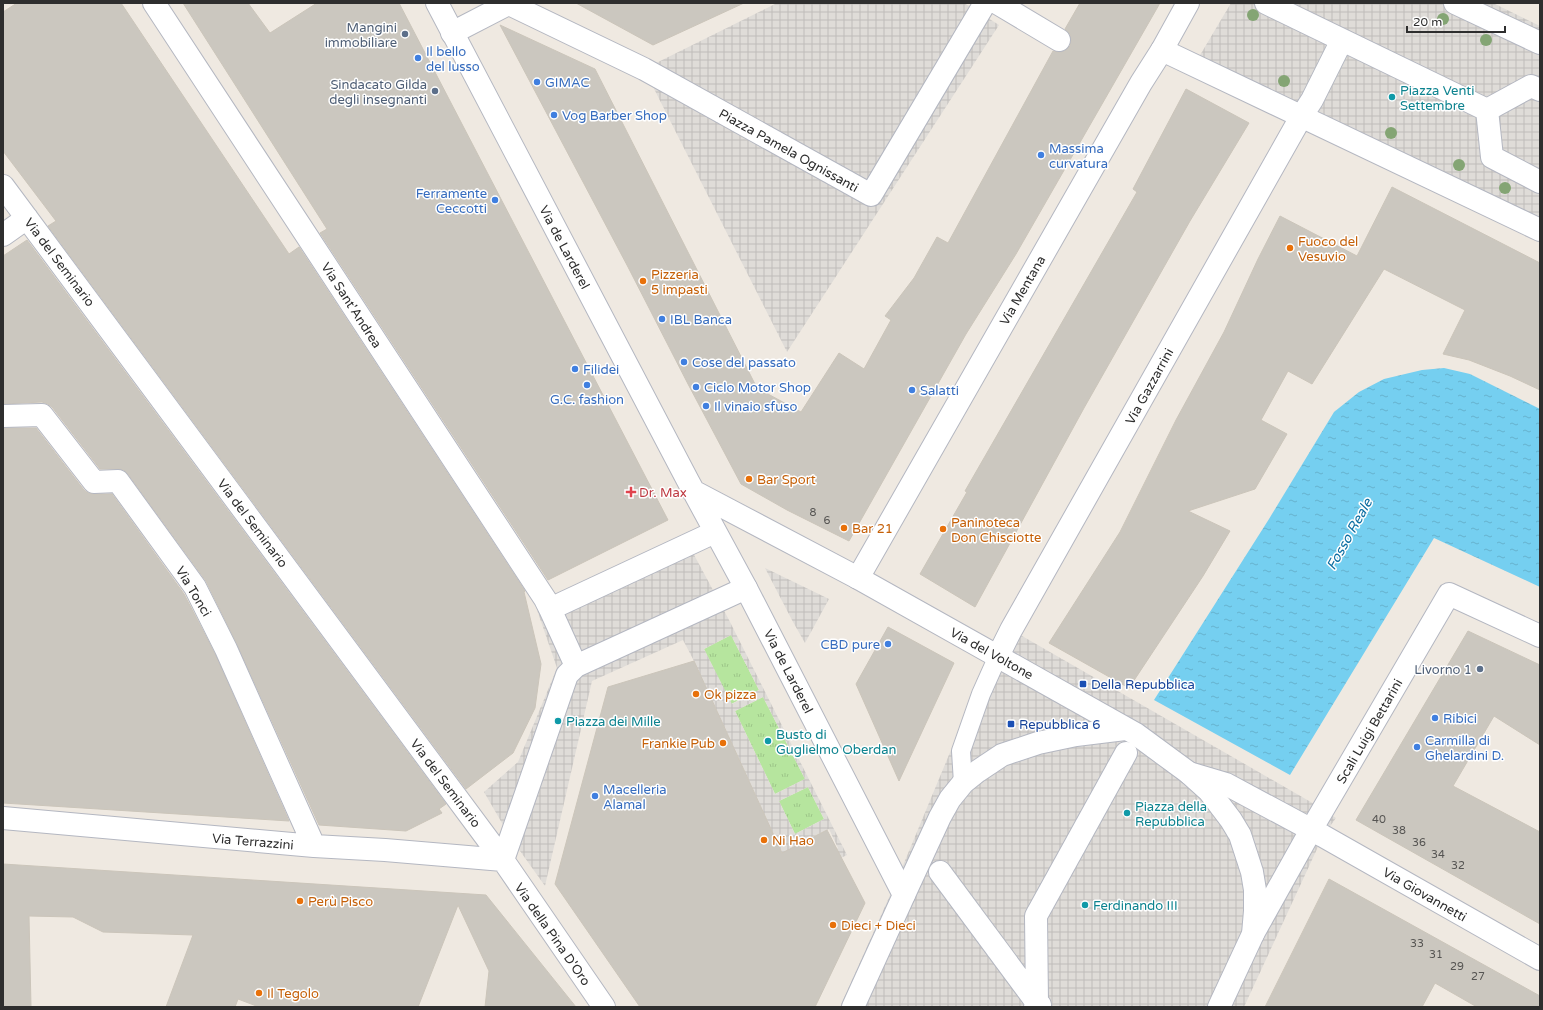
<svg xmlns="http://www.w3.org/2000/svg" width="1543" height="1010" viewBox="0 0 1543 1010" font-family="'Varela Round',sans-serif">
<defs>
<pattern id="grass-tufts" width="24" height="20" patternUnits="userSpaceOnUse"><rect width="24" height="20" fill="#b6e59e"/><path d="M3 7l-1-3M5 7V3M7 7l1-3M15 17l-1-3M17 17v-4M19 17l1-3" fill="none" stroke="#9dc588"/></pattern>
<pattern id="plaza-grid" width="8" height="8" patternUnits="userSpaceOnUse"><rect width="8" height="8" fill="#dfdcd8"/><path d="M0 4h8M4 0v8" fill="none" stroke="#c0bdba"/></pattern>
<pattern id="water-ripples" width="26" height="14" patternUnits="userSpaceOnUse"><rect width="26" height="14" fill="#75cff0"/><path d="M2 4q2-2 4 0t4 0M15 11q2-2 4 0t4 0" fill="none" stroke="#66b2ce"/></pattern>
</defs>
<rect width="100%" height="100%" fill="#efe9e1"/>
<!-- grass -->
<path fill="url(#grass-tufts)" d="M731 635 759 690 731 704 704 649Z
M763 697 805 779 775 794 735 711Z
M808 787 824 819 795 834 779 801Z"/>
<!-- plaza -->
<path fill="url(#plaza-grid)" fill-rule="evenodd" d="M777 3H964L999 25 787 352 644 69Z
M1231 3H1493L1540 26V238L1190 72Z
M685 538 728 618 847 855 795 881 694 661 683 640 592 681 545 886 510 837 484 792 518 762 557 668 535 604ZM731 635 759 690 732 704 704 649ZM763 697 805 779 775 794 735 711ZM808 787 824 819 795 834 779 801ZM829 829 838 848 822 856 812 837Z
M765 568 829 599 805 643 793 622Z
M1003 625 1323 809 1336 818 1323 836 1244 1007H840L899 875Z"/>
<!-- water -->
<path fill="url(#water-ripples)" d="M1444 368 1470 374 1540 409V587L1434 538 1290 775 1154 700 1269 519 1334 412 1359 392 1384 379 1422 370Z"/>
<!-- building -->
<path fill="#cbc7bf" stroke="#cbc5ba" d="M17 3H121L289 254 299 247 525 591 524 592 541 664 535 708 513 753 466 789 48 226 56 221 3 151V12Z
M183 3H248L270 33 317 3H399L668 520 548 580 320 233 327 229Z
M576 3H744L653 45Z
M1080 3H1160L1016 254 966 334 849 541 787 510 741 484 688 384 628 267 500 25 595 69 757 388 801 412 839 353 864 369 891 320 885 316 914 278 937 237 948 243 1053 51 1059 52 1065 51 1070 46 1071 41 1070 34 1065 29Z
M1186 89 1249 123 1190 221 1084 408 975 607 920 574 967 492 965 491 1137 192 1133 189Z
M1392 187 1540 263V390L1510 376 1469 360 1443 354 1465 310 1384 269 1312 384 1288 371 1261 420 1287 434 1255 489 1188 511 1230 531 1203 576 1129 688 1049 643 1120 532 1176 420 1224 332 1258 259 1280 216 1357 256Z
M27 240 446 804 439 809 442 813 406 831 319 825 237 644 206 581 128 474 124 470 118 469H100L52 407 48 404 42 402 3 404V256Z
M3 428H36L84 490 88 493 94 494H112L184 594 215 654 289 821 3 803Z
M888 627 954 663 899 781 856 684Z
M1468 631 1540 665V745L1494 716 1453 786 1540 832V924L1356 820Z
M694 661 782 853 827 830 865 903 815 1007H640L555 884 608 687Z
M3 864 486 895 576 1007H485L489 971 458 905 418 1007H259L238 999 235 1007H166L193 935 103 932 73 917 29 916 31 1007H3Z
M1329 879 1540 996V1007H1477L1435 983 1422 1007H1265Z"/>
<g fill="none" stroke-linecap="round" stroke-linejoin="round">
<defs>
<path id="service" d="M963 783 961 751 981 694 998 656"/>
<path id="pedestrian" d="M997 3 1059 40
M1266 3 1487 110 1531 86 1540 90
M509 4 644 69 871 195 985 3
M1487 110 1492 157 1540 182
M1301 117 1312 100 1342 40
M940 872 1037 1003 1040 1005
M1035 1007 1037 1003 1036 916 1126 753"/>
<path id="minor" d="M154 3 545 599 550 609
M1455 3 1540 43
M452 33 510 3
M1162 50 1540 230
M3 186 503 860 604 1007
M3 235 27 218
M3 416 42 415 94 482 118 481 195 587 226 649 314 846
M715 532 550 609 576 666 746 588
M998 656 1011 630 1301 117
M1189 773 1226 784 1323 836 1540 959
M3 818 314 846 385 850 503 860
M503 860 567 675 576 666
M1253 934 1311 830 1449 594 1540 636"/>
<path id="tertiary" d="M858 578 1141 83 1162 50 1188 3
M904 895 940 817 950 799 963 783 978 771 1002 755 1038 743 1076 735 1125 729"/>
<path id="secondary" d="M437 3 688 481 746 588 904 895 853 1007
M693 491 858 578 1136 734 1189 773 1209 791 1231 820 1240 835 1252 872 1255 890V911L1253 934 1219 1007"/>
</defs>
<!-- service casing -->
<use href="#service" stroke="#b4b7c1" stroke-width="20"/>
<!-- pedestrian casing -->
<use href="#pedestrian" stroke="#b4b7c1" stroke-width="24"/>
<!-- minor casing -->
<use href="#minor" stroke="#b4b7c1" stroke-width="24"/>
<!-- tertiary casing -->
<use href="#tertiary" stroke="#b4b7c1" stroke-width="24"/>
<!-- secondary casing -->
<use href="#secondary" stroke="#b4b7c1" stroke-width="24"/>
<!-- service -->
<use href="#service" stroke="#fff" stroke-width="18"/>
<!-- pedestrian -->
<use href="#pedestrian" stroke="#fff" stroke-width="22"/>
<!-- minor -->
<use href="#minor" stroke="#fff" stroke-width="22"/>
<!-- tertiary -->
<use href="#tertiary" stroke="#fff" stroke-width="22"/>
<!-- secondary -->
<use href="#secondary" stroke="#fff" stroke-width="22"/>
</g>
<!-- trees -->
<g fill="#84a574">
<circle cx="1253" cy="15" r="6"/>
<circle cx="1443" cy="19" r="6"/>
<circle cx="1486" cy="40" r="6"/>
<circle cx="1284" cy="81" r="6"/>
<circle cx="1391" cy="133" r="6"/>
<circle cx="1459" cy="165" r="6"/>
<circle cx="1505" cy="188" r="6"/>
</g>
<!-- markers -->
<g fill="#5c6f8a" stroke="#fff" stroke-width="1.5">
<circle cx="405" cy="34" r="4"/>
<circle cx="435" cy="91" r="4"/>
<circle cx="1480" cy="669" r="4"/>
</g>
<g fill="#3f7fe0" stroke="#fff" stroke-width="1.5">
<circle cx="418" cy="58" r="4"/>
<circle cx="537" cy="82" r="4"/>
<circle cx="554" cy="115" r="4"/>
<circle cx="1041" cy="155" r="4"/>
<circle cx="495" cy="200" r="4"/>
<circle cx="662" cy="319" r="4"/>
<circle cx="684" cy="362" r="4"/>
<circle cx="575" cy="369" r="4"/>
<circle cx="587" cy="385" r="4"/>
<circle cx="696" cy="387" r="4"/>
<circle cx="912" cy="390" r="4"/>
<circle cx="706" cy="406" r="4"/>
<circle cx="888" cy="644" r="4"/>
<circle cx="1435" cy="718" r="4"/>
<circle cx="1417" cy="747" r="4"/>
<circle cx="595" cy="796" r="4"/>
</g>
<g fill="#0f9aa8" stroke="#fff" stroke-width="1.5">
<circle cx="1392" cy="97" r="4"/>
<circle cx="558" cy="721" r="4"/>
<circle cx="768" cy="741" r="4"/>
<circle cx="1127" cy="813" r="4"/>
<circle cx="1085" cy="905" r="4"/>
</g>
<g fill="#e8710a" stroke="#fff" stroke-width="1.5">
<circle cx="1290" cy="248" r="4"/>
<circle cx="643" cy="281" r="4"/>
<circle cx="749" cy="479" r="4"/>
<circle cx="844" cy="528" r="4"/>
<circle cx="943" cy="529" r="4"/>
<circle cx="696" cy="694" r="4"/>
<circle cx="723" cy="743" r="4"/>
<circle cx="764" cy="840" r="4"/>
<circle cx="300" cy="901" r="4"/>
<circle cx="833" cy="925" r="4"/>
<circle cx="259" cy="993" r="4"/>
</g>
<path fill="#e0444e" stroke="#fff" stroke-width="1.5" d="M629 486h4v4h4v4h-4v4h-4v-4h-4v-4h4z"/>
<g fill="#1a4fb4" stroke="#fff" stroke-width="1.5">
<rect x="1079" y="680" width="8" height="8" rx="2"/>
<rect x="1007" y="720" width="8" height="8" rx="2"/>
</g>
<g text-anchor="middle" stroke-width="3" stroke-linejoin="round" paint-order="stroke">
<!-- number labels -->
<g font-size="11" fill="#555452">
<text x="813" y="516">8</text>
<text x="827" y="524">6</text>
<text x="1379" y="823">40</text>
<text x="1399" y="834">38</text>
<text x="1419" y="846">36</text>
<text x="1438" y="858">34</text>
<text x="1458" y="869">32</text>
<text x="1417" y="947">33</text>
<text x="1436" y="958">31</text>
<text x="1457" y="970">29</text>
<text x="1478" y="980">27</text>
</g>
<!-- service labels -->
<g font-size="13" fill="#4e5e75" stroke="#fff" text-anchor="end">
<text x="397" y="32">Mangini<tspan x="397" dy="15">immobiliare</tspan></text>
<text x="427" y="89">Sindacato Gilda<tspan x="427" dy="15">degli insegnanti</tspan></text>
<text x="1472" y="674">Livorno 1</text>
</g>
<!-- shop labels -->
<g font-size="13" fill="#366cbe" stroke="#fff" text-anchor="start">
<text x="426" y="56">Il bello<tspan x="426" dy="15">del lusso</tspan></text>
<text x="545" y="87">GIMAC</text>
<text x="562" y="120">Vog Barber Shop</text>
<text x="1049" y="153">Massima<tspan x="1049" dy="15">curvatura</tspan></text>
<text x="487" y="198" text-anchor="end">Ferramente<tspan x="487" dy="15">Ceccotti</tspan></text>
<text x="670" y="324">IBL Banca</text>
<text x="692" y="367">Cose del passato</text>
<text x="583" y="374">Filidei</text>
<text x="704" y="392">Ciclo Motor Shop</text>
<text x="920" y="395">Salatti</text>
<text x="587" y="404" text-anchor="middle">G.C. fashion</text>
<text x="714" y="411">Il vinaio sfuso</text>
<text x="880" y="649" text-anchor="end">CBD pure</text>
<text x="1443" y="723">Ribici</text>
<text x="1425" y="745">Carmilla di<tspan x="1425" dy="15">Ghelardini D.</tspan></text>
<text x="603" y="794">Macelleria<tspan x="603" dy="15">Alamal</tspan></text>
</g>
<!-- culture labels -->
<g font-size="13" fill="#0d838f" stroke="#fff" text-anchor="start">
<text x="1400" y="95">Piazza Venti<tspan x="1400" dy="15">Settembre</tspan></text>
<text x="566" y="726">Piazza dei Mille</text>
<text x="776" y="739">Busto di<tspan x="776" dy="15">Guglielmo Oberdan</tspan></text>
<text x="1135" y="811">Piazza della<tspan x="1135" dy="15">Repubblica</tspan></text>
<text x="1093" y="910">Ferdinando III</text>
</g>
<!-- street labels -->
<g font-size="13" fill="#2e2e2e" stroke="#fff">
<text transform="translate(789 150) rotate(29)" y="5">Piazza Pamela Ognissanti</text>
<text transform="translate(565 247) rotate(62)" y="5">Via de Larderel</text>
<text transform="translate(60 262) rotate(53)" y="5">Via del Seminario</text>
<text transform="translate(1022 290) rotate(-60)" y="5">Via Mentana</text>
<text transform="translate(352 305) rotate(57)" y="5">Via Sant'Andrea</text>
<text transform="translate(1149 386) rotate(-61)" y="5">Via Gazzarrini</text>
<text transform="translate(253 523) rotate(53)" y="5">Via del Seminario</text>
<text transform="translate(194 591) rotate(59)" y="5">Via Tonci</text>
<text transform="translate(992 653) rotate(29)" y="5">Via del Voltone</text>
<text transform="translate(789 671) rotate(63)" y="5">Via de Larderel</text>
<text transform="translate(1369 731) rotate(-60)" y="5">Scali Luigi Bettarini</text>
<text transform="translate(446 783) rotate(53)" y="5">Via del Seminario</text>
<text transform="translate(253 841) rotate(5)" y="5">Via Terrazzini</text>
<text transform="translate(1425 894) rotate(30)" y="5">Via Giovannetti</text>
<text transform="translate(553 934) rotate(55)" y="5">Via della Pina D'Oro</text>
</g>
<!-- food labels -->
<g font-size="13" fill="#c56008" stroke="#fff" text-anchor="start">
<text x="1298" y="246">Fuoco del<tspan x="1298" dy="15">Vesuvio</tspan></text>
<text x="651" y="279">Pizzeria<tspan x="651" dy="15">5 impasti</tspan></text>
<text x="757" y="484">Bar Sport</text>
<text x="951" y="527">Paninoteca<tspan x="951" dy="15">Don Chisciotte</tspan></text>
<text x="852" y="533">Bar 21</text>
<text x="704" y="699">Ok pizza</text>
<text x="715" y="748" text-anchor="end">Frankie Pub</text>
<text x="772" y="845">Ni Hao</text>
<text x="308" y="906">Perù Pisco</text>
<text x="841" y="930">Dieci + Dieci</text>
<text x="267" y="998">Il Tegolo</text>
</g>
<!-- health labels -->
<g font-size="13" fill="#be3a42" stroke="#fff" text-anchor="start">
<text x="639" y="497">Dr. Max</text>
</g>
<!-- transit labels -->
<g font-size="13" fill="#164399" stroke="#fff" text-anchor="start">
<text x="1091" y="689">Della Repubblica</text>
<text x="1019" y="729">Repubblica 6</text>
</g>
<!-- water labels -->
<g font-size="14" font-style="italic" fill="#0d6fa3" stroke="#fff">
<text transform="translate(1349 534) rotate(-61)" y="5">Fosso Reale</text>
</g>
</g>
<!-- border -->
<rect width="1543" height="1010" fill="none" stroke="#2e2e2e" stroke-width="8"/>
<!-- scale -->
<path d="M1407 26v6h98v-6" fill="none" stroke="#2e2e2e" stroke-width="2"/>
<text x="1413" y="26" font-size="12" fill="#2e2e2e" stroke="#ffffff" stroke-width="3" paint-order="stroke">20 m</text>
</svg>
